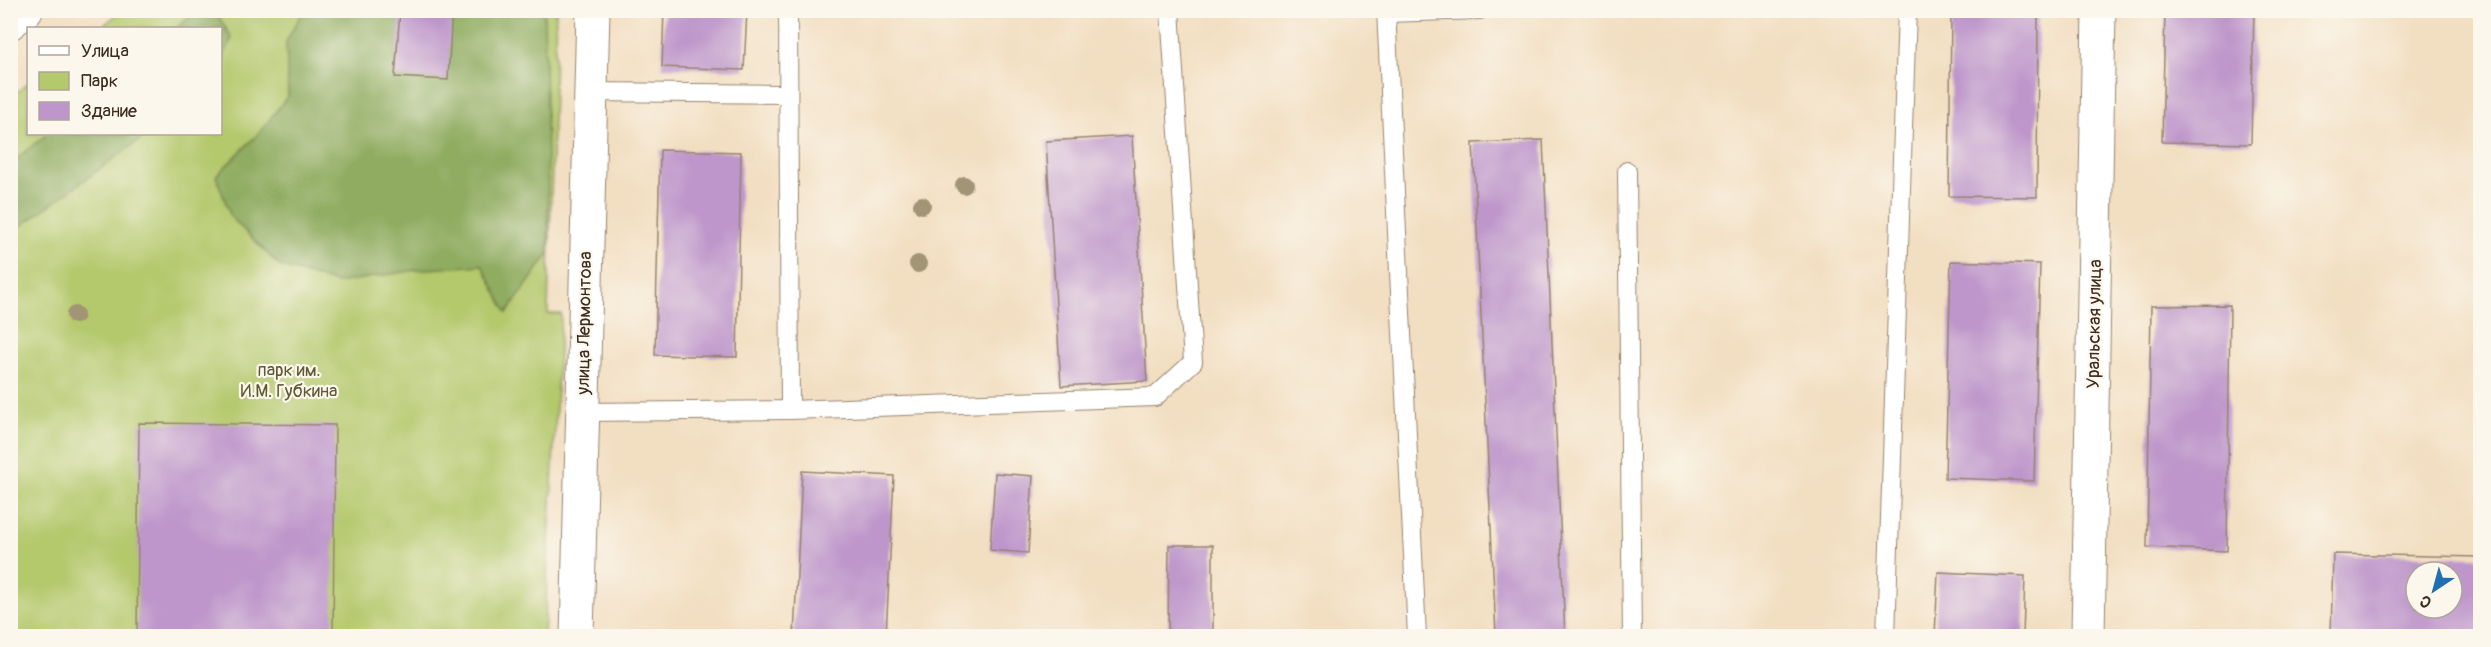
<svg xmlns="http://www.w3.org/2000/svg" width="2491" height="647" viewBox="0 0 2491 647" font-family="Pangolin,sans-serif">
<rect width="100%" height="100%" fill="#fbf7ec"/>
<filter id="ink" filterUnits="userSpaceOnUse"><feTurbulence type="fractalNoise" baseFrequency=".0167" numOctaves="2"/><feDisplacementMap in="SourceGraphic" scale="12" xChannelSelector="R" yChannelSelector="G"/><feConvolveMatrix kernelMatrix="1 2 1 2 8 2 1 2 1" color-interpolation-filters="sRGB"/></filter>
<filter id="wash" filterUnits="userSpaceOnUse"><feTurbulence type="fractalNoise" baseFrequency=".008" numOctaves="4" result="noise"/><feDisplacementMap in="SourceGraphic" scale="24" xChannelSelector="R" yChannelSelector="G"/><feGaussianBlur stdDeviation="1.35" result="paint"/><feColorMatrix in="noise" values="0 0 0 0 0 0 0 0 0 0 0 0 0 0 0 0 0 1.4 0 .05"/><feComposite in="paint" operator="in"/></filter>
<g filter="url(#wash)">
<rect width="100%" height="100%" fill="#f2dec1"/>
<!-- green -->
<path fill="#b4c86c" stroke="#787945" stroke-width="1.5" d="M123 10 556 11 548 314H561L544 636H11V97L28 83V134H220V28H100Z"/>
<!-- forest -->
<path fill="#8fac60" stroke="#656b3f" stroke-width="1.5" d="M198 11H215L232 38 221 62 220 28H176Z
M303 11H544L549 253 507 313 482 265 416 270 337 283 280 266 231 217 216 176 259 133 288 96 286 42Z
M47 134H148L14 231 20 262 11 269V163Z"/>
<g id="blocks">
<!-- building -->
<path fill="#be96cb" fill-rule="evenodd" d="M400 10H452L448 80 395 77Z
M664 10H747L744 70 662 67Z
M1951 10H2038L2037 197 1949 196Z
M2165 10H2254L2251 144 2162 142Z
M1132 136 1147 381 1061 386 1046 141Z
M1543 140 1565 636H1496L1473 143Z
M660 150 741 152 737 357 655 355Z
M1951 261 2040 264 2034 481 1945 478Z
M2230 305 2227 551 2147 547 2151 306Z
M139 423 335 425 333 636H137Z
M802 471 894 476 886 636H794Z
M995 473 1033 476 1028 553 990 550Z
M1169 545H1213V636H1168Z
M2333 554 2480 557V636H2331ZM2416 572H2452V608H2416Z
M1938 572 2025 576 2023 636H1935Z"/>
</g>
</g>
<g filter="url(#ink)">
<use href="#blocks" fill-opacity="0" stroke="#968470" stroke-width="1.5"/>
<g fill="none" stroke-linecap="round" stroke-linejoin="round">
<defs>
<path id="service" d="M788 10 790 410 1155 397 1193 362 1170 10
M1386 10 1417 636
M1386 13 1480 10
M589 92 788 94
M1627 171 1632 636
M582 412 790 410
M1886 636 1907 10"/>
<path id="minor" d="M577 636 593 10
M2088 636 2099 10"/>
<path id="tertiary" d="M10 23 26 10"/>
</defs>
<!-- service casing -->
<use href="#service" stroke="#968470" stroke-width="20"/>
<!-- minor casing -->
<use href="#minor" stroke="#968470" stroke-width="35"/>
<!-- tertiary casing -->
<use href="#tertiary" stroke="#968470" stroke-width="35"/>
<!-- service -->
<use href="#service" stroke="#fff" stroke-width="18"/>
<!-- minor -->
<use href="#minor" stroke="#fff" stroke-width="33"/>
<!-- tertiary -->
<use href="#tertiary" stroke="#fff" stroke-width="33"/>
</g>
<!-- trees -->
<g fill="#a19574">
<circle cx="964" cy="185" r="9"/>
<circle cx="922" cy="205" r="9"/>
<circle cx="918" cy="264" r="9"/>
<circle cx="75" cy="315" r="9"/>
</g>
</g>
<g text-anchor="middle" stroke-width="4.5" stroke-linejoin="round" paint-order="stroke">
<!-- street labels -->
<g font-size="18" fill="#3b2a1e" stroke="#fbf7ec">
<text transform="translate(584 323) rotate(-89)" y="6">улица Лермонтова</text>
<text transform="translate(2094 324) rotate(-89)" y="6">Уральская улица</text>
</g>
<!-- park labels -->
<g font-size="18" fill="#5f5935" stroke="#fbf7ec">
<text x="289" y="376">парк им.<tspan x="289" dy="21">И.М. Губкина</tspan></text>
</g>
</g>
<!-- margin -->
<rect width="2491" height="647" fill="none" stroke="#fbf7ec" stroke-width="36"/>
<!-- legend -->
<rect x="27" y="27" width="195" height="108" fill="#fbf7ec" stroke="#aea59a" stroke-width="1.5"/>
<rect x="39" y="46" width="30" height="9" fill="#ffffff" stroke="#aea59a" stroke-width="1.5"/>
<text x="81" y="57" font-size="18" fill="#3b2a1e">Улица</text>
<rect x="39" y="72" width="30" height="18" fill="#b4c86c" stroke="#aea59a" stroke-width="1.5"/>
<text x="81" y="87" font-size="18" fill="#3b2a1e">Парк</text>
<rect x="39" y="102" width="30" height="18" fill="#be96cb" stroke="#aea59a" stroke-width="1.5"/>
<text x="81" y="117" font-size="18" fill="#3b2a1e">Здание</text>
<!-- north arrow -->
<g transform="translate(2434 590) rotate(216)"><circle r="28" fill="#fbf7ec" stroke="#aea59a" stroke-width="1.5"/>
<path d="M0-4.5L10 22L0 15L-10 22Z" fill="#1f6fb2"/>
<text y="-9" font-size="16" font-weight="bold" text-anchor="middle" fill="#3b2a1e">С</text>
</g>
</svg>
